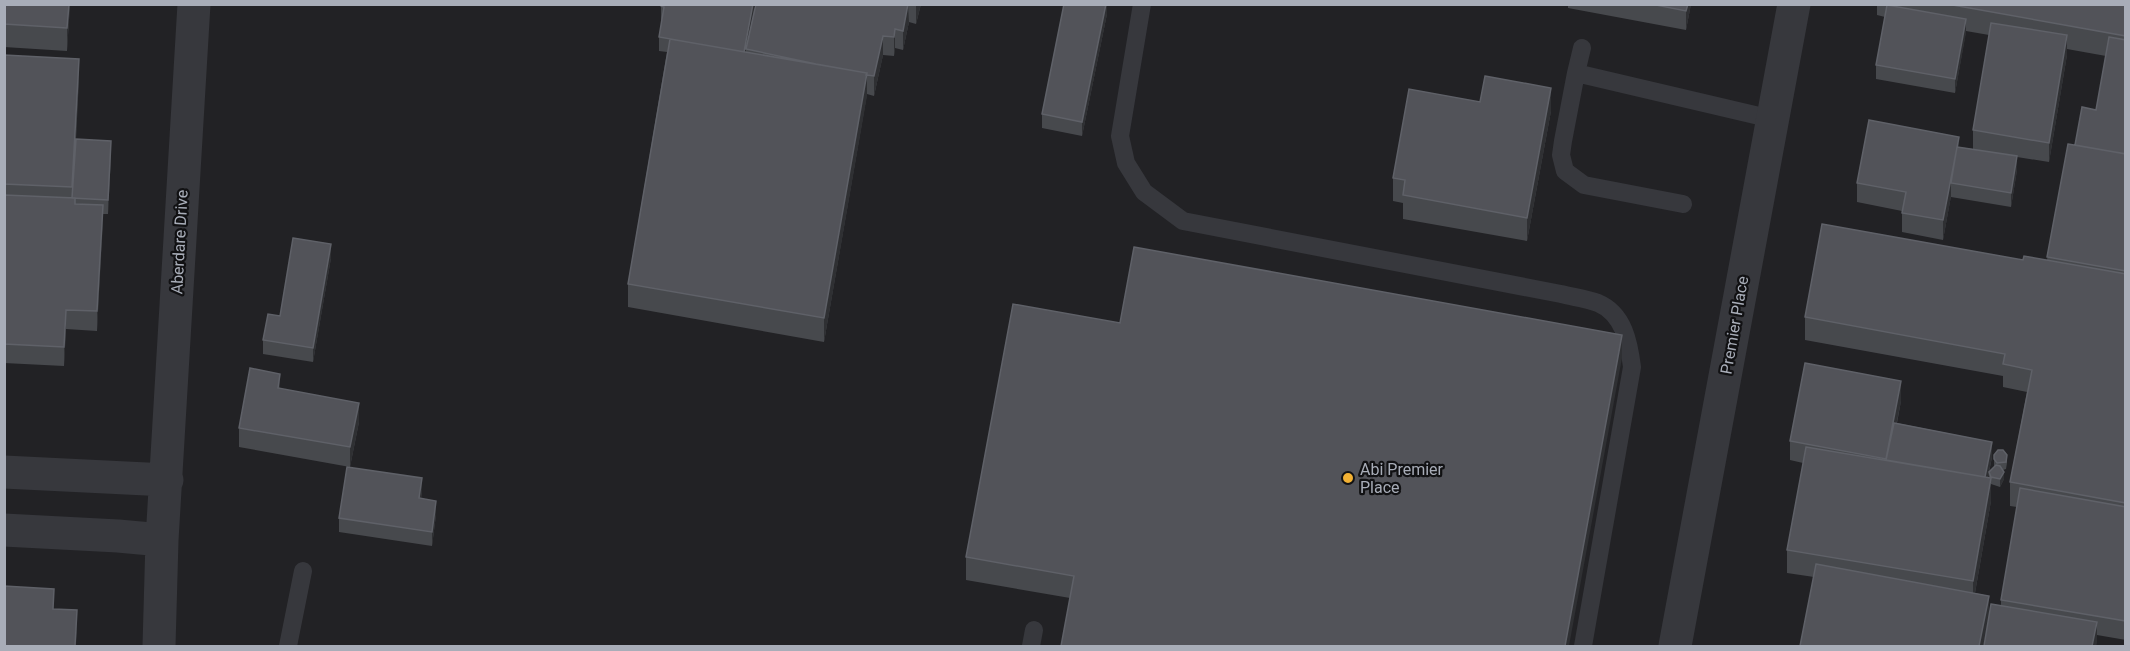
<svg xmlns="http://www.w3.org/2000/svg" width="2130" height="651" viewBox="0 0 2130 651" font-family="Roboto,sans-serif">
<rect width="100%" height="100%" fill="#161618"/>
<!-- built -->
<path fill="#222225" d="M5 5H2125V646H5Z"/>
<g fill="none" stroke-linecap="round" stroke-linejoin="round">
<!-- service -->
<path stroke="#37383d" stroke-width="18" d="M1142 4 1120 136 1126 163 1144 192 1183 221 1561 294C1573 297 1587 299 1598 303 1624 314 1629 343 1632 367L1583 646
M1576 73 1582 48
M1683 204 1584 185 1565 171 1561 155 1563 141 1576 73 1772 119
M288 646 303 571
M1031 646 1034 630"/>
<!-- minor -->
<path stroke="#37383d" stroke-width="33" d="M4 472 167 480
M4 530 118 536 162 540
M159 646 162 540 194 4
M1675 646 1794 4"/>
</g>
<!-- wall -->
<path fill="#47494d" d="M4 4H70L67 51 4 47Z
M754 4V11L756 4H921L916 24 909 22 903 50 895 48 894 56 883 55 874 96 867 94 824 342 628 307V284L667 52 659 51V37L662 21 661 20V6Z
M1107 4V14L1082 136 1042 128V114Z
M1568 4H1691L1686 30 1568 8Z
M1877 4H2126V640L2097 635 2096 646H1984L1988 621 1983 646H1800L1814 577 1787 573V550L1803 463 1790 460V441L1805 363 1901 381V401L1897 423 1992 442V457L1988 478H1989V472L1994 467V455L1998 450H2003L2007 455V463L2006 469 2003 470 2004 472V479L2000 487 1991 484V501L1975 593 1989 596V619L1991 604 2001 606V600L2017 507 2010 506V482L2027 392 2003 387V376L1805 340V317L1822 224 2023 260 2024 256 2047 260 2068 144 2075 145 2082 107 2096 110 2106 56 2067 49V55L2049 162 2017 157V170L2011 207 1951 197V196L1943 240 1902 232V211L1857 202V183L1869 120 1959 137V147L1973 149V130L1989 35 1966 31 1955 93 1876 79V65L1885 17 1877 15Z
M4 55 79 78 76 139 111 155 108 214H103L97 331 66 329 64 366 4 363Z
M1480 102 1551 111 1527 241 1403 219V203L1393 201V178Z
M331 258 313 362 263 354V340L280 316Z
M1120 323 1622 358 1070 598 966 580V557Z
M280 389 359 422 350 467 239 447V428Z
M422 492 421 498 436 515 432 546 339 532V518Z"/>
<!-- shaded-wall -->
<path fill="#2f3033" d="M69 4H70L67 51V28Z
M753 4H754V11L746 49V53H743Z
M908 4 909 22 903 50V31Z
M916 4H921L916 24Z
M1106 4H1107V14L1082 136V122Z
M1688 4H1691L1686 30V11Z
M1966 19V33L1955 93V79Z
M895 29V48L894 56V37Z
M2067 35V55L2049 162V143Z
M883 36V55L874 96V76Z
M79 59V78L72 198V187Z
M867 73V96L824 342V318Z
M1551 88V111L1527 241V218Z
M1959 137V156L1951 183V196L1943 240V220Z
M111 141V155L108 214V200Z
M2017 156V170L2011 207V193Z
M103 205V224L97 331V311Z
M331 244V258L313 362V348Z
M66 310V329L64 366V347Z
M1622 335V358L1569 646H1565Z
M280 374V393L278 388Z
M1901 381V401L1888 465 1886 464V459Z
M359 403V422L350 467V447Z
M1992 442V457L1983 499V485Z
M2004 472V479L2000 487V479Z
M422 478V492L419 512V498Z
M1991 478V501L1973 604V581Z
M436 501V515L432 546V532Z
M1989 596V619L1983 646H1979Z
M77 610V633L76 646H75Z
M2097 622V642L2096 646H2092Z"/>
<!-- building -->
<path fill="#525359" stroke="#5f6168" stroke-width="1.5" d="M4 4H69L67 28 4 24Z
M661 4H753L744 52 659 37 664 7 661 6Z
M756 4H908L903 31 895 29 894 37 883 36 874 76 866 75 867 73 816 64 746 49Z
M1064 4H1106L1082 122 1042 114Z
M1651 4H1688L1686 11Z
M1947 4H2126V36Z
M1887 5 1966 19 1955 79 1876 65Z
M1991 23 2067 35 2049 143 1973 130Z
M2109 37 2126 40V154L2075 145 2082 107 2096 110Z
M670 39 867 73 824 318 628 284Z
M4 55 79 59 72 187 4 184Z
M1485 76 1551 88 1527 218 1403 195 1405 180 1393 178 1409 89 1480 102Z
M1869 120 1959 137 1943 220 1902 213 1906 192 1857 183Z
M76 139 111 141 108 200 72 198Z
M2068 144 2126 154V271L2047 257Z
M1957 147 2017 156 2011 193 1951 183Z
M4 195 75 198V204L103 205 97 311 66 310 64 347 4 344Z
M1822 224 2023 260 2024 256 2126 274V503L2010 482 2032 370 2003 364 2005 354 1805 317Z
M293 238 331 244 313 348 263 340 268 314 280 316Z
M1134 247 1622 335 1565 646H1061L1074 576 966 557 1013 304 1120 323Z
M1805 363 1901 381 1886 459 1790 441Z
M250 368 280 374 278 388 359 403 350 447 239 428Z
M1894 423 1992 442 1985 477 1886 460Z
M1806 447 1991 478 1973 581 1787 550Z
M1998 450H2003L2007 455 2006 462 1997 463 1994 459V455Z
M1996 465 2000 466 2004 472 2000 479 1991 477 1989 472Z
M347 467 422 478 419 498 436 501 432 532 339 518Z
M2020 488 2126 507V621L2001 600Z
M1816 564 1989 596 1979 646H1800Z
M4 586 54 589 53 609 77 610 75 646H4Z
M1991 604 2097 622 2092 646H1984Z"/>
<!-- markers -->
<circle fill="#f2b134" stroke="#111113" stroke-width="2" cx="1348" cy="478" r="6"/>
<g text-anchor="middle" stroke-width="4.5" stroke-linejoin="round" paint-order="stroke">
<!-- street labels -->
<g font-size="16" fill="#a8adb8" stroke="#111113">
<text transform="translate(179 242) rotate(-87)" y="6">Aberdare Drive</text>
<text transform="translate(1734 325) rotate(-80)" y="6">Premier Place</text>
</g>
<!-- poi labels -->
<g font-size="16" fill="#a8adb8" stroke="#111113" text-anchor="start">
<text x="1360" y="475">Abi Premier<tspan x="1360" dy="18">Place</tspan></text>
</g>
</g>
<!-- border -->
<rect width="2130" height="651" fill="none" stroke="#a8adb8" stroke-width="12"/>
</svg>
